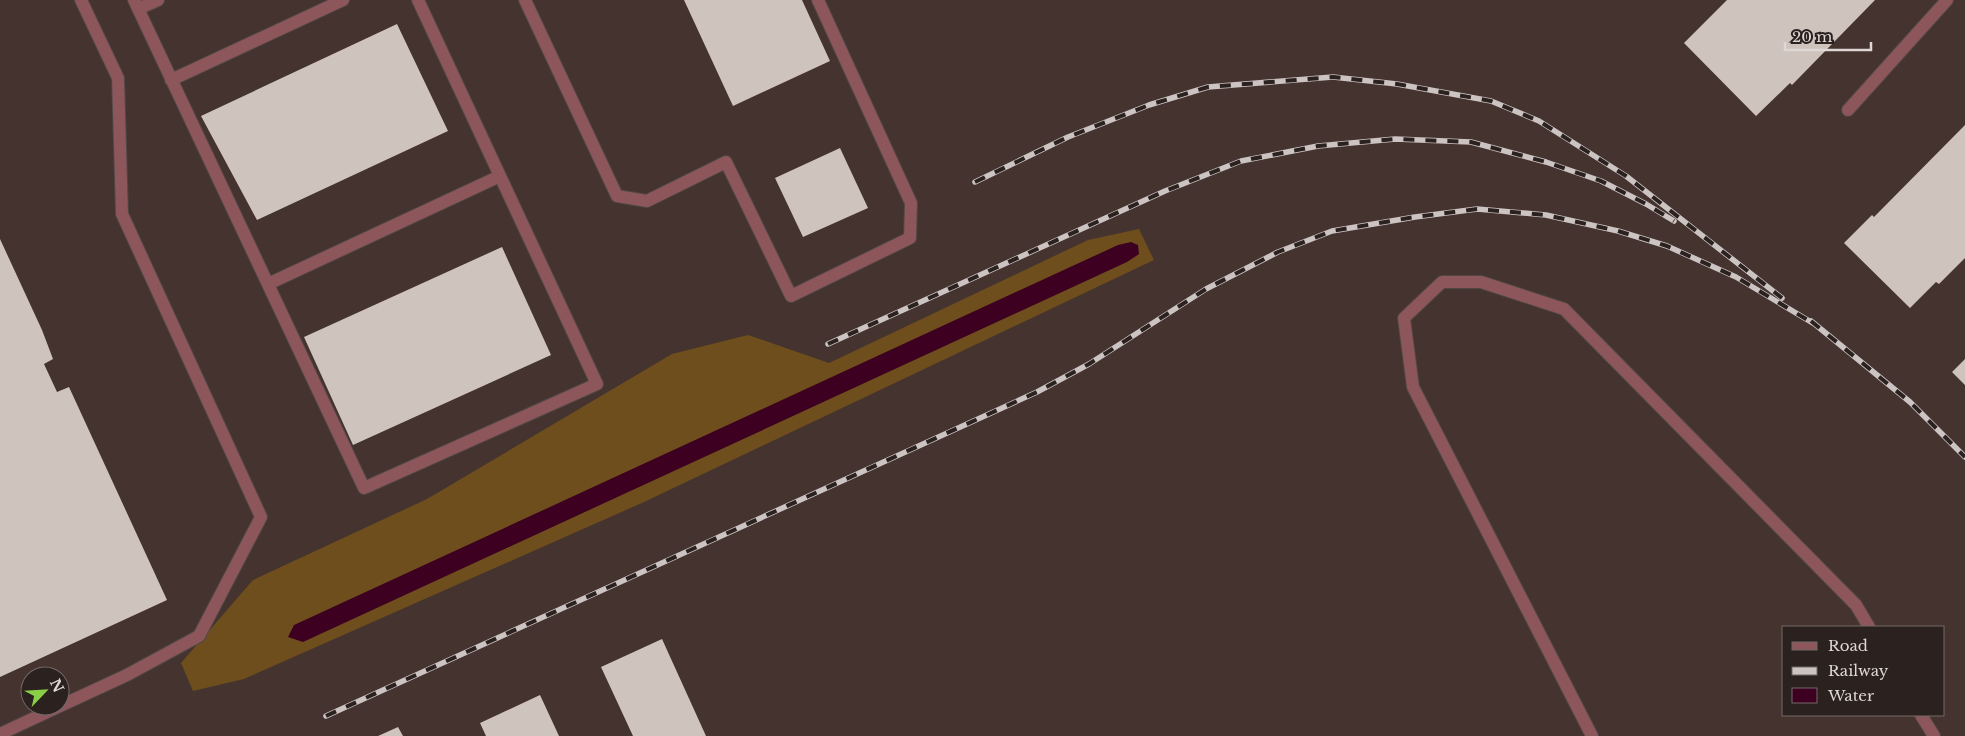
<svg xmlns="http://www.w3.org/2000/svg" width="1965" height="736" viewBox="0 0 1965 736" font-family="'Libre Baskerville',serif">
<rect width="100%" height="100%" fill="#352b29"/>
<!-- built -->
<path fill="#44332f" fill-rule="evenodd" d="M0 0H1965V736H0ZM1784 627H1944V715H1784ZM30 676H60V706H30Z"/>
<!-- forest -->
<path fill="#6f4e1d" d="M1139 229 1154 260 644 502 244 679 193 691 181 663 253 580 427 499 672 354 748 335 829 363 1088 240Z"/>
<!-- water -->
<path fill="#3d0020" d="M1131 242 1138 245 1139 254 1127 262 303 642 288 637 294 625 1118 245Z"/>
<!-- building -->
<path fill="#cfc4bd" d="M684 0H802L830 61 733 106Z
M1727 0H1875L1792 85 1790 83 1756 116 1684 43Z
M397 24 448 131 257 220 201 116Z
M1965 125V258L1939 284 1936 282 1910 308 1844 243 1872 215 1874 217Z
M840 148 868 208 803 237 775 178Z
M0 239 42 330 53 359 44 364 57 392 69 387 167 600 0 677Z
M502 247 551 355 353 445 304 337Z
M1965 359V385L1952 372Z
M662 639 706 736H633L601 667Z
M540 695 559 736H486L480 723Z
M398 727 403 736H378Z"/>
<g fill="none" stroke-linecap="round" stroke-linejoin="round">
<defs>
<path id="minor" d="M134 0 364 488 597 384 418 0
M525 0 617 196 647 201 726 162 791 296 910 238 911 203 818 0
M138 9 158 0
M171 80 343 0
M1848 110 1947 0
M268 284 500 176
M60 706 127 675 199 636 261 517 122 214 118 78 81 0
M1921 715 1934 736
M0 734 60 706
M1592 736 1413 387 1404 318 1442 282H1481L1564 309 1856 605 1869 627"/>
</defs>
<!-- minor casing -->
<use href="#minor" stroke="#504745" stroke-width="14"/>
<!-- minor -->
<use href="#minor" stroke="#8c565a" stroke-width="12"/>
<defs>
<path id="rail" d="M975 182 1068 137 1149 105 1208 87 1333 77 1397 84 1491 101 1539 121 1626 176 1782 298
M1811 321 1910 402 1965 457
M828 344 1165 191 1241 161 1318 146 1395 139 1471 142 1546 162 1601 181 1646 204 1674 221
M326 716 1037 392 1089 364 1206 289 1278 252 1332 231 1415 217 1477 209 1546 215 1618 231 1667 246 1736 277 1816 325"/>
</defs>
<!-- rail casing -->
<use href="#rail" stroke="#ccc4c3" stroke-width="5.5"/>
<!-- rail -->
<use href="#rail" stroke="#2b211f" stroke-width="4" stroke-dasharray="11" stroke-linecap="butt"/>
</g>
<!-- legend -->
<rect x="1782" y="626" width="162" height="90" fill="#2b211f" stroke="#736a68"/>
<rect x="1792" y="642" width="25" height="8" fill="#8c565a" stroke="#736a68"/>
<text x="1828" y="651" font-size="15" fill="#ded7d6">Road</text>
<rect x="1792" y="667" width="25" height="8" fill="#ccc4c3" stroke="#736a68"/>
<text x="1828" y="676" font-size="15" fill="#ded7d6">Railway</text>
<rect x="1792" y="688" width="25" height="15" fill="#3d0020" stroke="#736a68"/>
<text x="1828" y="701" font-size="15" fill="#ded7d6">Water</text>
<!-- north arrow -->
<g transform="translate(45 691) rotate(65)"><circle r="24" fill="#2b211f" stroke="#736a68"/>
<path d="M0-4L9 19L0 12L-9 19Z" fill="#8ace47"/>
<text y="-8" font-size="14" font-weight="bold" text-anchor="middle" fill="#ded7d6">N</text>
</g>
<!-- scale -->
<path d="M1785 42v8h86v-8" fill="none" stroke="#ded7d6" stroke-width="2.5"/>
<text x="1792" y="42" font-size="15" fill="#ded7d6" stroke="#2b211f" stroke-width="4" paint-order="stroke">20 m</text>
</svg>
